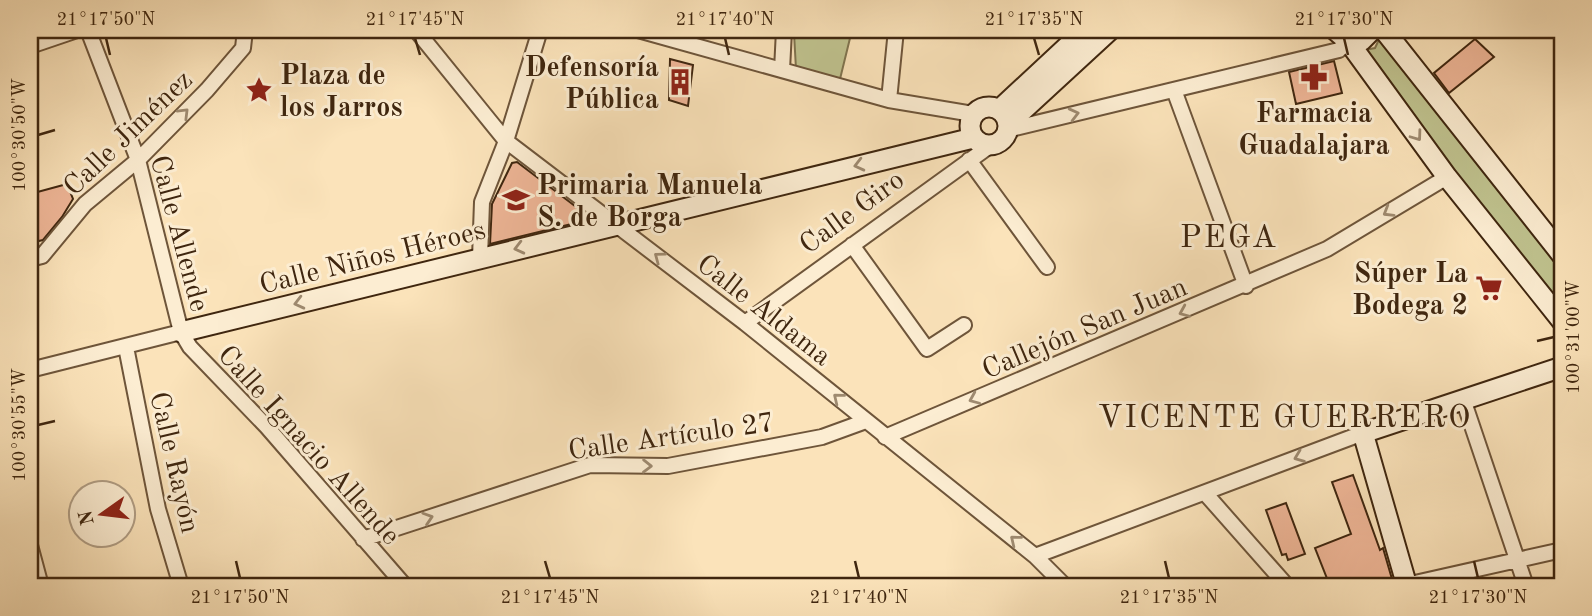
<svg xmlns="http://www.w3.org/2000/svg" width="1592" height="616" viewBox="0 0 1592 616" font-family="'Old Standard TT',serif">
<rect width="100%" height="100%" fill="#fbe3ba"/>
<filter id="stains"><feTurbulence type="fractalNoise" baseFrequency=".00286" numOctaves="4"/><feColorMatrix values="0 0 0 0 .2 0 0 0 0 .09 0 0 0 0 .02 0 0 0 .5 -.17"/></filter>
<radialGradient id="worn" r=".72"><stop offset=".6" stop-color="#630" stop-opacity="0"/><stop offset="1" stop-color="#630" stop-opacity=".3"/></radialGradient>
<!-- green -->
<path fill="#c0c38f" stroke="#80744f" stroke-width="2" d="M798 30H852L840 79 796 69 794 33Z
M1382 33 1562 263V310L1359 51 1375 48Z"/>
<!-- building -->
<path fill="#efb697" stroke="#3f260f" stroke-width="2" d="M1475 39 1494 57 1449 93 1434 73Z
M670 59 693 65 688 106 669 100Z
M1334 61 1342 93 1296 104 1289 72Z
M517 162 592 219 490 244 492 204 512 163Z
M67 184 73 199 62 217 43 240 30 243V194Z
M1353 475 1380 550 1383 548 1394 586H1330L1315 548 1351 534 1332 482Z
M1286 503 1305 554 1288 560 1286 554 1282 555 1266 510Z"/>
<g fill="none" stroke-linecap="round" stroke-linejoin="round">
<defs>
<path id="street" d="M88 30 138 160 181 332 190 347 267 427 405 586
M416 30 506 141 745 323 1035 556 1065 586
M638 30 889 100 973 114
M30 46 77 30
M782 70 784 30
M1174 90 1246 286
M889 100 896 30
M1007 130 1339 50 1348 41
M969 160 1047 267
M852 245 927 349 964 325
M480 258 482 202 506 141 540 30
M30 259 42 256 85 204 138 160 207 90 243 48 245 30
M745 323 991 145
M126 347 158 509 181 586
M30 370 181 332
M1464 402 1526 586
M885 437 1327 249 1447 177
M1205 493 1287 586
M363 539 590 465 668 466 822 437 866 421
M30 545 41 586
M1035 556 1363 433
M1406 585 1562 550"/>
<path id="secondary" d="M1335 30 1348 41 1447 177 1562 321
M1384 30 1562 255
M1348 41H1361L1372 30
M970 126a19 19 0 1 1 38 0a19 19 0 1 1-38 0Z
M999 110 1085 30
M1008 124 1110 30
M181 332 973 138
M1407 586 1363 433 1562 367"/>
</defs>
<!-- street casing -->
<use href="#street" stroke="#6e553a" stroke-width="18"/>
<!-- secondary casing -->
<use href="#secondary" stroke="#3f260f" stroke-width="23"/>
<!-- street -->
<use href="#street" stroke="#fcedd2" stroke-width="14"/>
<!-- secondary -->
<use href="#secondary" stroke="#fcedd2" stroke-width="19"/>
</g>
<!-- one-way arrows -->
<defs><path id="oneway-chevron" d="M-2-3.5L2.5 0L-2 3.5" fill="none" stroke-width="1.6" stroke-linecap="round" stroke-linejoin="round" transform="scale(1.75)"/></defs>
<g stroke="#9e8a70">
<use href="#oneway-chevron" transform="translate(184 113) rotate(-45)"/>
<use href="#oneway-chevron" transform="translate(1074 114) rotate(-14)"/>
<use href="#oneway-chevron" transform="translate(1417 136) rotate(54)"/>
<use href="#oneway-chevron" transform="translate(859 165) rotate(166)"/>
<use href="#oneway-chevron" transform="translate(1388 212) rotate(149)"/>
<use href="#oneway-chevron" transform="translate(519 248) rotate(166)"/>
<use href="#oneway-chevron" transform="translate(659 257) rotate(-143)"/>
<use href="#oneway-chevron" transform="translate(299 303) rotate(166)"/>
<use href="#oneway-chevron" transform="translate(1184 312) rotate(157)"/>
<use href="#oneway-chevron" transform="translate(838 398) rotate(-141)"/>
<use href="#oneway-chevron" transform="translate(974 399) rotate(157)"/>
<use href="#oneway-chevron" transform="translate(1299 457) rotate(159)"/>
<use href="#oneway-chevron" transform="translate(647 466) rotate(1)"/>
<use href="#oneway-chevron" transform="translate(428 518) rotate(-18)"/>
<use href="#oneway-chevron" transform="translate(1015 540) rotate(-141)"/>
</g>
<!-- ticks -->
<path fill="none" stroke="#3f260f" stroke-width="2.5" d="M106 38 110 55M415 38 420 55M725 38 729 55M1034 38 1039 55M1344 38 1348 55M38 135 55 130M1537 341 1554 337M38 425 55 421M236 561 240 578M545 561 550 578M855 561 859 578M1165 561 1169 578M1474 561 1478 578"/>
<!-- icons -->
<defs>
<symbol id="pharmacy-bare" viewBox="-9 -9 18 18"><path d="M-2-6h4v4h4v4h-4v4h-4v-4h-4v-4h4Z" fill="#8f2418" stroke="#fcedd2" stroke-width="2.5" paint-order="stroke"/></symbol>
<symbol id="building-bare" viewBox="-9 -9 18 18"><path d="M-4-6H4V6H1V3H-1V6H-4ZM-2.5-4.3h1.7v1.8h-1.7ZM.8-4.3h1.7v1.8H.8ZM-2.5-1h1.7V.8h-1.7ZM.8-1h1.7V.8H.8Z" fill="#8f2418" stroke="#fcedd2" stroke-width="2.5" paint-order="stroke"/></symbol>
<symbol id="sight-bare" viewBox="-9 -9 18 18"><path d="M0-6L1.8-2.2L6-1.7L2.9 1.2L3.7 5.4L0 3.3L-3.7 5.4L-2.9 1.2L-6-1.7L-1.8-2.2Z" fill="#8f2418" stroke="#fcedd2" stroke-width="2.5" paint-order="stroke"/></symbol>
<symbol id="school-bare" viewBox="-9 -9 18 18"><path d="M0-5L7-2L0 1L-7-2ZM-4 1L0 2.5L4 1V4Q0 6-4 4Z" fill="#8f2418" stroke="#fcedd2" stroke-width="2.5" paint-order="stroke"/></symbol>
<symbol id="supermarket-bare" viewBox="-9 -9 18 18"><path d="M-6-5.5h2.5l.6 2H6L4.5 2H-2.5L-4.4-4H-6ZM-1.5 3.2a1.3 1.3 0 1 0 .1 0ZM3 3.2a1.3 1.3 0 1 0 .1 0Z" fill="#8f2418" stroke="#fcedd2" stroke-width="2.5" paint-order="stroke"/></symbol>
</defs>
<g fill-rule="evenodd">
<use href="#pharmacy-bare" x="1295" y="58" width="38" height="38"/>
<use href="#building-bare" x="661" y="63" width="38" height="38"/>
<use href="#sight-bare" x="240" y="71" width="38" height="38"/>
<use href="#school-bare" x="497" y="181" width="38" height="38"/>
<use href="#supermarket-bare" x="1470" y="269" width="38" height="38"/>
</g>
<g text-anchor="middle" stroke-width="6" stroke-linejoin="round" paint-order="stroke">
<!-- poi labels -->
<g font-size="28" font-weight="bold" fill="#3f260f" stroke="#fcedd2" text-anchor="end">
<text x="659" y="76">Defensoría<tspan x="659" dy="32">Pública</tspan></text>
<text x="280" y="84" text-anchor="start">Plaza de<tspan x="280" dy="32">los Jarros</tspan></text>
<text x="1314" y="122" text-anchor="middle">Farmacia<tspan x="1314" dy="32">Guadalajara</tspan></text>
<text x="537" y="194" text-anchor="start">Primaria Manuela<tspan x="537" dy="32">S. de Borga</tspan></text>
<text x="1468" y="282">Súper La<tspan x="1468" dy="32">Bodega 2</tspan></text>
</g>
<!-- street labels -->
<g font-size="28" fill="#3f260f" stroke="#fcedd2">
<text transform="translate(127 132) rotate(-44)" y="10">Calle Jiménez</text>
<text transform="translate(851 211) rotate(-36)" y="10">Calle Giro</text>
<text transform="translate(181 233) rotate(75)" y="10">Calle Allende</text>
<text transform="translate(372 256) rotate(-14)" y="10">Calle Niños Héroes</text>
<text transform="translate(765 309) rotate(38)" y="10">Calle Aldama</text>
<text transform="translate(1084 327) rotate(-23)" y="10">Callejón San Juan</text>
<text transform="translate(671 435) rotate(-8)" y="10">Calle Artículo 27</text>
<text transform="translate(310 444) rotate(48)" y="10">Calle Ignacio Allende</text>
<text transform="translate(176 462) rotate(77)" y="10">Calle Rayón</text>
</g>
<!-- quarter labels -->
<g font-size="32" letter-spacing="2" fill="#3f260f" stroke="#fcedd2">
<text x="1229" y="247">PEGA</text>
<text x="1285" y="427">VICENTE GUERRERO</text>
</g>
</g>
<!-- margin -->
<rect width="1592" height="616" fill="none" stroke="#fbe3ba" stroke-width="77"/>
<!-- north arrow -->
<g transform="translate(102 514) rotate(256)"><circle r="33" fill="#fcedd2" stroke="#b09d84" stroke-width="2"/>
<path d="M0-5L12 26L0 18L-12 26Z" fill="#8f2418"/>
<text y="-10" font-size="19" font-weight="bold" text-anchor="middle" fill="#3f260f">N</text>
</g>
<rect x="38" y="38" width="1516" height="540" fill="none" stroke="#3f260f" stroke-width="2.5"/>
<g font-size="18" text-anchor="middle" fill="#3f260f">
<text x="106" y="25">21°17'50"N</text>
<text x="415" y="25">21°17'45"N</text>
<text x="725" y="25">21°17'40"N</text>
<text x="1034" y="25">21°17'35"N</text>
<text x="1344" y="25">21°17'30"N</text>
<text transform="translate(19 135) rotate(-90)" y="6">100°30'50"W</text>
<text transform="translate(1573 337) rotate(-90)" y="6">100°31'00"W</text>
<text transform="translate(19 425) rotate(-90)" y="6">100°30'55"W</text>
<text x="240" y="603">21°17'50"N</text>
<text x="550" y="603">21°17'45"N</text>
<text x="859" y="603">21°17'40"N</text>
<text x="1169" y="603">21°17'35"N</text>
<text x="1478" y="603">21°17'30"N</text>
</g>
<rect width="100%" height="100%" filter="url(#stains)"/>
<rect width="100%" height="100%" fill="url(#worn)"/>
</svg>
